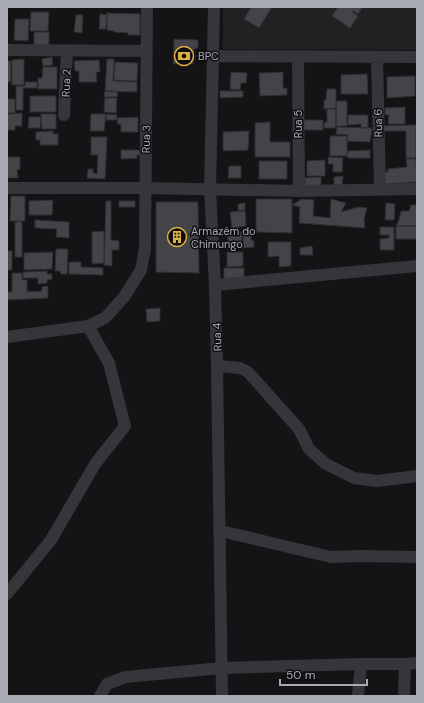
<svg xmlns="http://www.w3.org/2000/svg" width="424" height="703" viewBox="0 0 424 703" font-family="'DM Sans',sans-serif">
<rect width="100%" height="100%" fill="#141416"/>
<!-- built -->
<path fill="#212023" d="M223 7H417V50L223 49Z"/>
<!-- building -->
<path fill="#444448" stroke="#2f2f32" d="M251 7H272L259 28 244 19Z
M338 7H359L362 8 358 14 353 11 352 12 358 16 350 28 332 16Z
M31 12H49L48 31H30Z
M107 13 140 14V35H128V33L114 32V31L107 30Z
M100 14 107 15 106 29H99Z
M76 15H83L82 33 74 32Z
M15 19H29L28 41 14 40Z
M34 32H49V47H34Z
M174 39 198 40V48L194 49 193 64H173Z
M52 57 53 65 43 66 42 59Z
M24 59V85H12V60Z
M107 59H114L113 81 137 82V92L105 91Z
M99 60 100 72H96L97 82H79V71H75L74 61Z
M7 61H11V82H7Z
M115 62 138 63 137 81 114 80Z
M43 67H57V89H38V78H42Z
M231 72 247 73 246 83H241L240 90 230 89Z
M283 72V88H287V95L260 96 259 73Z
M367 74 368 94H341V75Z
M415 76V96L387 98V77Z
M25 82H37V88H23V110H16V86H25Z
M327 89H336V108L324 109V100H326Z
M105 91 118 92 117 97H104Z
M220 91H243V97L220 98Z
M30 96H56V112H30Z
M105 98H117L116 113 104 112Z
M7 99H15V113H7Z
M336 101H347V126H336Z
M405 107V124H388L389 115H385V108Z
M327 109H336V128H324V123L327 122Z
M22 113V126H15V130H7V114Z
M41 114H56V129H42Z
M91 114H106L104 131H90Z
M107 114 117 115V120H106Z
M348 115H368V128H361V124L348 125Z
M29 117H41L40 128H28Z
M138 117V132H121V124H117L118 118Z
M300 120H323V130H300Z
M270 122V142H290V157H255V123Z
M416 125V158H406V131H380V126Z
M337 127 372 128 370 142 347 141 348 135 336 134Z
M53 131V134H58V145H40V140H36V132Z
M249 131 248 150 223 151V132Z
M330 136H347V156H330Z
M91 137H107L105 179 87 178 88 169H93V173L97 174 98 155H91Z
M121 150H139L140 155H137V158L121 159Z
M370 150V158H347L348 151Z
M7 157H20V169L17 170 18 178H7Z
M328 157 343 158 342 172H333V164H328Z
M406 159H416L417 182 385 184 384 172H388V169L407 167Z
M325 160V176H307V161Z
M259 161H287V179H259Z
M229 166H241V178H228Z
M343 176 342 186 334 185V177Z
M321 177V186L305 187V178Z
M11 196H25V221H10Z
M256 199H292V233L256 232Z
M302 199 314 200 313 216 330 218 331 199 346 203 341 212 358 207 367 208 364 219 365 228 299 223 300 207 292 205Z
M53 200 52 215H29V201Z
M106 201H111V240L119 241V250H112V266L104 265Z
M119 201H135V207H119Z
M156 202H198L199 273 156 272Z
M245 203V210L238 211V204Z
M386 203 395 204 394 220H385Z
M411 205H417V226H396L399 220 401 211H409Z
M245 211 246 226 232 228 230 212Z
M35 220 69 222V238L56 237 57 229 35 228Z
M22 221V257H15V222Z
M396 226H417V239H396Z
M380 227H394V250H380V239L389 238V235H380Z
M104 231V263L92 264V232Z
M228 232H242L241 245H228Z
M243 232H251V240L254 241V247L243 248Z
M268 242H291V266L279 267V256L268 257Z
M312 246 313 255H300V248Z
M56 249H68L67 274H61L60 271H55Z
M7 251H12V270H7Z
M53 252 52 269 24 270V253Z
M227 252H243V266L227 267Z
M69 262H81V267L103 268V275L69 274Z
M224 268H244V280L224 281Z
M47 271V274H52V279L47 280V283L38 284V278H23V272Z
M12 273H22V280H27V292L42 291V287L48 286V298L7 300V292H12Z
M160 308V321L147 322 146 309Z"/>
<g fill="none" stroke-linecap="round" stroke-linejoin="round">
<!-- minor -->
<path stroke="#36363a" stroke-width="12" d="M214 7 210 190 215 285 217 366 222 696
M7 50 147 51
M214 56 417 57
M298 57 299 191
M377 57 380 189
M64 115 67 51
M7 188H145L299 191 417 189
M215 285 417 266
M7 337 88 326 105 318 124 297 141 270 145 249 147 7
M217 366 240 368 248 372 299 429 309 449 326 464 354 478 377 481 417 476
M221 531 331 557 361 556 417 557
M7 594 51 540 95 464 125 426 109 363 88 326
M100 696 107 684 126 677 221 668 361 664H405L417 663
M358 696 361 664
M404 696 405 664"/>
</g>
<!-- icons -->
<defs>
<symbol id="bank-ring" viewBox="-11 -11 22 22"><circle r="9.5" fill="#0f0f11" stroke="#ddb045" stroke-width="1.5"/><path d="M-6-4H6V4H-6ZM0-2.3a2.3 2.3 0 1 0 0 4.6a2.3 2.3 0 1 0 0-4.6Z" fill="#ddb045"/></symbol>
<symbol id="building-ring" viewBox="-11 -11 22 22"><circle r="9.5" fill="#0f0f11" stroke="#ddb045" stroke-width="1.5"/><path d="M-4-6H4V6H1V3H-1V6H-4ZM-2.5-4.3h1.7v1.8h-1.7ZM.8-4.3h1.7v1.8H.8ZM-2.5-1h1.7V.8h-1.7ZM.8-1h1.7V.8H.8Z" fill="#ddb045"/></symbol>
</defs>
<g fill-rule="evenodd">
<use href="#bank-ring" x="173" y="45" width="22" height="22"/>
<use href="#building-ring" x="166" y="226" width="22" height="22"/>
</g>
<g text-anchor="middle" stroke-width="3" stroke-linejoin="round" paint-order="stroke">
<!-- poi labels -->
<g font-size="11" fill="#a8abb4" stroke="#0f0f11" text-anchor="start">
<text x="198" y="60">BPC</text>
<text x="191" y="235">Armazém do<tspan x="191" dy="13">Chimungo</tspan></text>
</g>
<!-- street labels -->
<g font-size="11" fill="#a8abb4" stroke="#0f0f11">
<text transform="translate(66 83) rotate(-88)" y="4">Rua 2</text>
<text transform="translate(378 123) rotate(-91)" y="4">Rua 6</text>
<text transform="translate(298 124) rotate(-90)" y="4">Rua 5</text>
<text transform="translate(146 139) rotate(-89)" y="4">Rua 3</text>
<text transform="translate(217 337) rotate(-92)" y="4">Rua 4</text>
</g>
</g>
<!-- border -->
<rect width="424" height="703" fill="none" stroke="#a8abb4" stroke-width="16"/>
<!-- scale -->
<path d="M280 679v6h87v-6" fill="none" stroke="#a8abb4" stroke-width="2"/>
<text x="286" y="679" font-size="12" fill="#a8abb4" stroke="#0f0f11" stroke-width="3" paint-order="stroke">50 m</text>
</svg>
